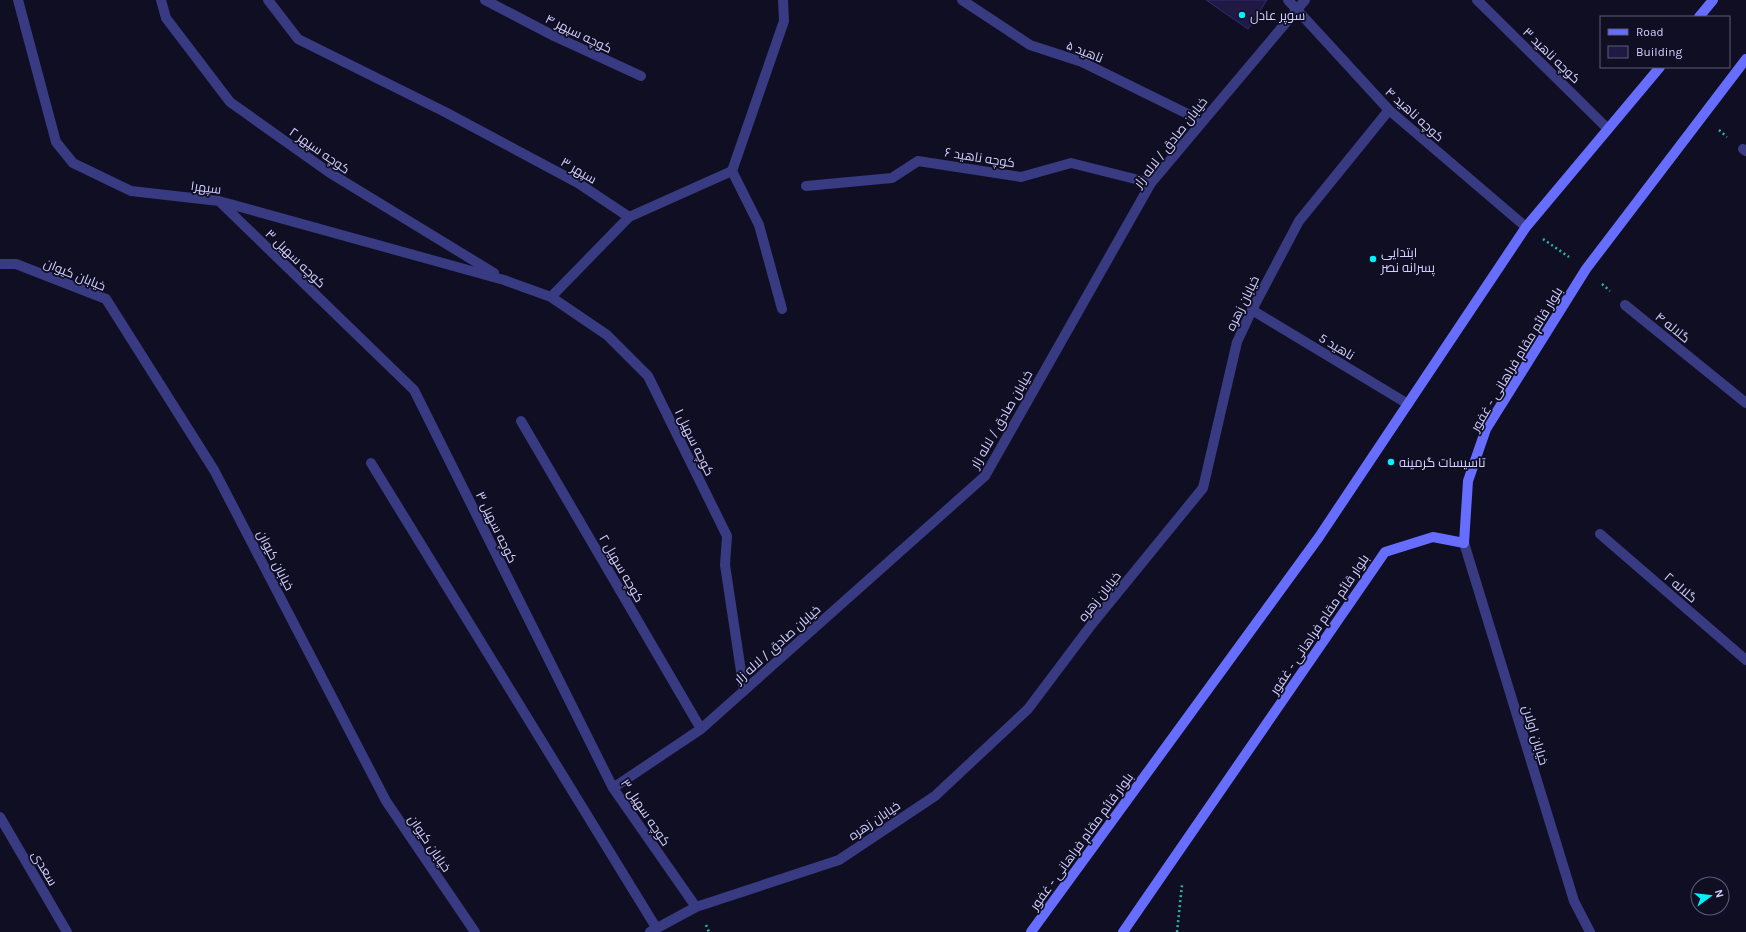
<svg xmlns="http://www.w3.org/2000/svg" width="1746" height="932" viewBox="0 0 1746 932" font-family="Karla,Cairo,sans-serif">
<rect width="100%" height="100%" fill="#100e23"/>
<!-- building -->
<path fill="#1f1944" stroke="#342b70" d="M1206 0H1267L1248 29Z"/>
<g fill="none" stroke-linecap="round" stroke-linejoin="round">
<!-- path -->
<path stroke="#2db5a4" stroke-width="2.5" stroke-dasharray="2 3" stroke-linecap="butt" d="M1719 130 1727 137
M1543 239 1569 257
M1602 284 1610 291
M706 925 709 932
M1177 932 1182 885"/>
<!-- service -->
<path stroke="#383a82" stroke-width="10" d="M1477 0 1608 129
M1252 310 1408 404
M1600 534 1746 660"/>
<!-- minor -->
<path stroke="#383a82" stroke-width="10" d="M18 0 56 142 73 163 131 191 219 201 504 280 551 297 607 335 648 376 727 536 725 565 744 691
M161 0 166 18 230 102 330 173 494 273
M268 0 298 39 445 112 578 183 629 217
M485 0 554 36 641 76
M962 0 1030 45 1082 62 1202 121
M1288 0 1389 110 1526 227
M1743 149 1746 151
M732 171 759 225 782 309
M806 186 892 178 918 161 1021 177 1071 163 1151 183
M220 202 414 390 613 788 696 907
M0 264H16L106 299 214 470 386 801 475 932
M551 297 629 217 732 171 784 21 783 0
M1625 305 1746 403
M521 421 701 729
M371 463 657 929
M613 788 701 729 985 476 1151 183 1305 0
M650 932 696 907 839 860 935 796 1028 709 1092 624 1203 488 1237 342 1252 310 1299 221 1389 110"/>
<!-- tertiary -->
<path stroke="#383a82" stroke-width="10" d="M1464 543 1574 901 1590 932
M0 817 67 932"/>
<!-- secondary -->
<path stroke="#676dff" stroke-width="10" d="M1699 17 1713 0
M1031 932 1319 537 1526 227 1660 67
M1123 932 1385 552 1433 537 1464 543 1468 481 1486 429 1586 269 1746 59"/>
</g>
<!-- markers -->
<g fill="#00f2fb" stroke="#100e23" stroke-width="1.5">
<circle cx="1242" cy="15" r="4"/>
<circle cx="1373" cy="259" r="4"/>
<circle cx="1391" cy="462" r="4"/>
</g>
<g text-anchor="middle" stroke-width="3.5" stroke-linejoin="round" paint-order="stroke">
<!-- poi labels -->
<g font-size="13" fill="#d2d0ff" stroke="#100e23" text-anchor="start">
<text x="1250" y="20">سوپر عادل</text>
<text x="1381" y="257">ابتدایی<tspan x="1381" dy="15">پسرانه نصر</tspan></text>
<text x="1399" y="467">تاسیسات گرمینه</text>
</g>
<!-- street labels -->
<g font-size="13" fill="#d2d0ff" stroke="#100e23">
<text transform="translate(579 33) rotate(26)" y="5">کوچه سپهر ۴</text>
<text transform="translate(1085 51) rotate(22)" y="5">ناهید ۵</text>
<text transform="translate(1552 55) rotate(44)" y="5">کوچه ناهید ۳</text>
<text transform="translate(1415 114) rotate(42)" y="5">کوچه ناهید ۴</text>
<text transform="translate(1170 142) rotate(-52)" y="5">خیابان صادق / لاله زار</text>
<text transform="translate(320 150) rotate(35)" y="5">کوچه سپهر ۲</text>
<text transform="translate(980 157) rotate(9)" y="5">کوچه ناهید ۶</text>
<text transform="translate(579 170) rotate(30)" y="5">سپهر ۳</text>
<text transform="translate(206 187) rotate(8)" y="5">سپهر۱</text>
<text transform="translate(296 258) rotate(44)" y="5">کوچه سهیل ۳</text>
<text transform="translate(75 274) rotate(22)" y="5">خیابان کیوان</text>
<text transform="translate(1242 303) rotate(-64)" y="5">خیابان زهره</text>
<text transform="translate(1673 327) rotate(39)" y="5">گلاله ۴</text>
<text transform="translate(1337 346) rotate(31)" y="5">ناهید 5</text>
<text transform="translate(1516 359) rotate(-59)" y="5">بلوار قائم مقام فراهانی - غفور</text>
<text transform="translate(1001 419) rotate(-60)" y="5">خیابان صادق / لاله زار</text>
<text transform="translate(695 442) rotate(64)" y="5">کوچه سهیل ۱</text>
<text transform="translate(497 527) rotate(64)" y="5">کوچه سهیل ۳</text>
<text transform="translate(276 560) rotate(63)" y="5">خیابان کیوان</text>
<text transform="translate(622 568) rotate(60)" y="5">کوچه سهیل ۲</text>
<text transform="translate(1681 587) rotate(41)" y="5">گلاله ۲</text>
<text transform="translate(1099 596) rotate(-51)" y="5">خیابان زهره</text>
<text transform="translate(1319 624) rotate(-56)" y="5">بلوار قائم مقام فراهانی - غفور</text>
<text transform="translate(777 644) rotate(-42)" y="5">خیابان صادق / لاله زار</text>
<text transform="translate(1536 735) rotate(73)" y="5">خیابان اولان</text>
<text transform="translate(646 812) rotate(56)" y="5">کوچه سهیل ۳</text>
<text transform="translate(874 820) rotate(-34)" y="5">خیابان زهره</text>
<text transform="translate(1081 841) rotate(-54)" y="5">بلوار قائم مقام فراهانی - غفور</text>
<text transform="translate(430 843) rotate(56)" y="5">خیابان کیوان</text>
<text transform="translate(45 868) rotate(60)" y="5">سعدی</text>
</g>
</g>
<!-- legend -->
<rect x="1600" y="16" width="130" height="52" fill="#100e23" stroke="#5e5c7b"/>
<rect x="1608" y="29" width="20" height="6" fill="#676dff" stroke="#5e5c7b"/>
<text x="1636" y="36" font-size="12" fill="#d2d0ff">Road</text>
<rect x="1608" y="46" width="20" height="12" fill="#1f1944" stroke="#5e5c7b"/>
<text x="1636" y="56" font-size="12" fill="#d2d0ff">Building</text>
<!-- north arrow -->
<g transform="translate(1710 896) rotate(75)"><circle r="19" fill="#100e23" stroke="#5e5c7b"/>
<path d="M0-3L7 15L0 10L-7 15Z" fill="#00f2fb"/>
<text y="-6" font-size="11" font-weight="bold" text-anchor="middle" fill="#d2d0ff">N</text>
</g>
</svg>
